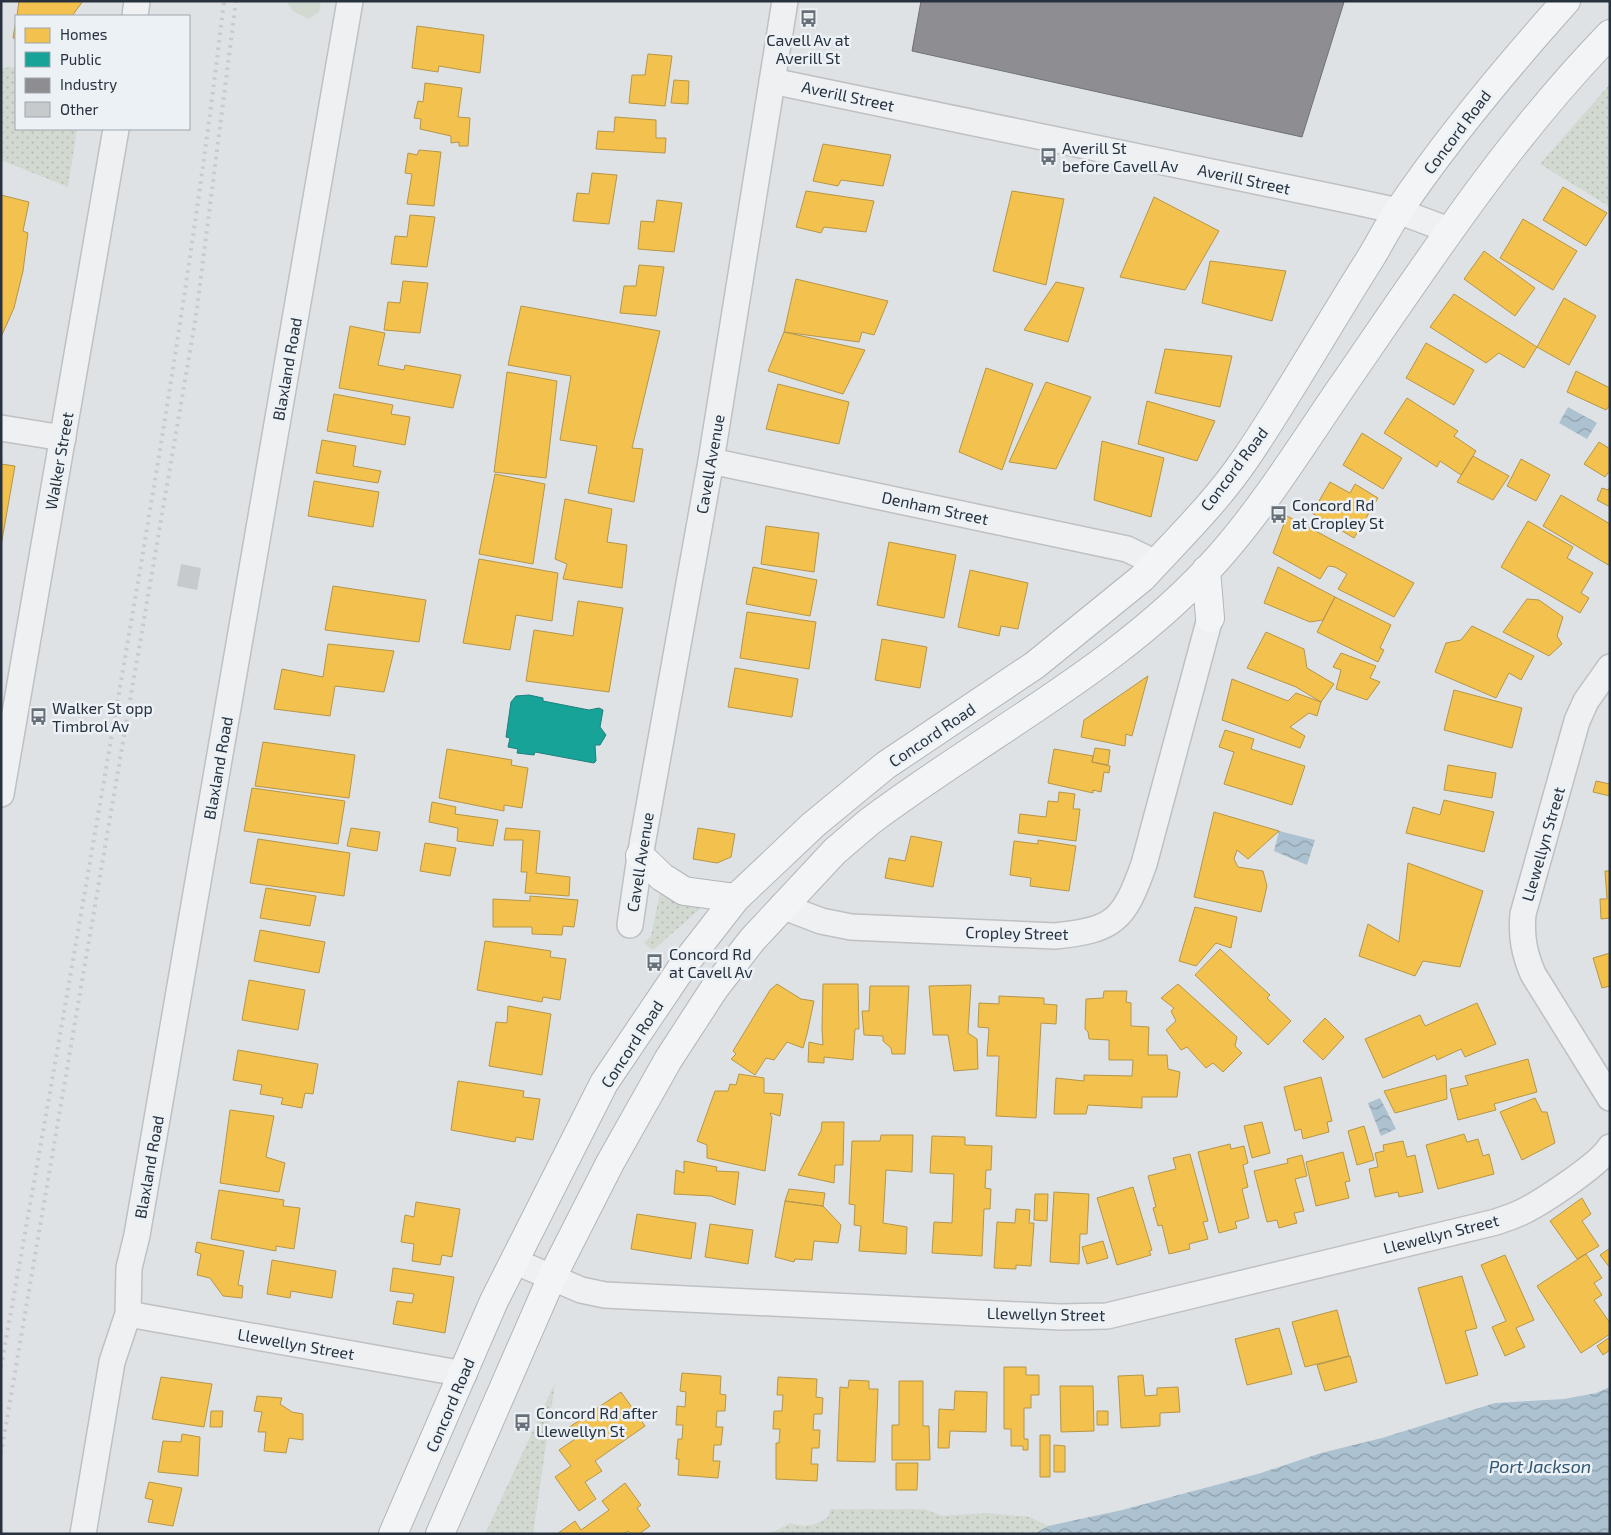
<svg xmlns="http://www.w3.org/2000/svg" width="1611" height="1535" viewBox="0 0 1611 1535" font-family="'Exo 2',sans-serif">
<defs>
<pattern id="park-dots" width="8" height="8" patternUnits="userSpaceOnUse" patternTransform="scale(1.25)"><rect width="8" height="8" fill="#d1d9d0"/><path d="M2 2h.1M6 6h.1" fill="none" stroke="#b3bbb4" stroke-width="1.8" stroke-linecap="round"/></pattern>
<pattern id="water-waves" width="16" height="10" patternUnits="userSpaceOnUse" patternTransform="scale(1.25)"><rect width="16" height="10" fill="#adc2d1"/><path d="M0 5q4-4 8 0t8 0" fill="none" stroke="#8d9eab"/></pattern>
</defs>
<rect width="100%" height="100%" fill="#dfe2e5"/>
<!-- grass -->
<path fill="#d1d9d0" d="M286 1H321L319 12 308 19 293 11Z"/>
<!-- park -->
<path fill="url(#park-dots)" d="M16 67V129H77L68 187 1 160V68Z
M1610 84V207L1540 164Z
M663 890 698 905 700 909 653 950 644 943 651 936 660 893Z
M555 1383 533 1534H485Z
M830 1509H923L943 1516 987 1513 1030 1517 1048 1526 1034 1534H770L790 1523C805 1528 815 1526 828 1517Z"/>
<!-- water -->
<path fill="url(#water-waves)" d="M1568 407 1597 423 1587 439 1559 423Z
M1279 831 1315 840 1307 865 1274 851Z
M1380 1098 1396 1129 1381 1136 1368 1103Z
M1610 1387V1534H1034L1048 1526 1122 1510 1261 1473 1321 1453 1382 1438 1495 1403 1564 1399 1596 1393Z"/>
<!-- homes -->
<path fill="#f2c14e" stroke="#b59649" d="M19 1H83L72 16H17Z
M16 20V38H13Z
M417 26 484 35 480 73 439 66 438 72 412 68Z
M648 54 672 56 665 106 629 103 632 75H645Z
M674 80 689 81 688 104 671 103Z
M425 83 462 88 458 117 470 118 468 146H459V142L451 143V136L420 129 421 119 414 118 418 101 423 102Z
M615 117 656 120V138H666L665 153 596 149 598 131 614 132Z
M823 144 891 155 883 186 841 180 838 186 813 181Z
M419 150 441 152 434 206 407 204 412 174 405 173 408 153 417 155Z
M592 173 617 175 609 224 573 221 577 193 589 194Z
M1563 187 1607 213 1586 246 1543 220Z
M806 191 874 201 866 232 824 227 821 233 796 227Z
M1012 191 1064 199 1046 285 993 271Z
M1 195 29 202 23 231 28 233 23 271 14 308 1 337Z
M1154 197 1219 231 1185 290 1120 277Z
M657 200 682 203 674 252 638 249 641 221 654 222Z
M410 215 435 217 427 267 391 264 395 236 407 237Z
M1523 219 1577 251 1553 290 1500 258Z
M1484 251 1535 288 1515 316 1464 279Z
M1210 261 1286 271 1272 321 1202 303Z
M639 265 664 267 656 316 620 313 624 286H636Z
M796 279 888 301 874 335 862 332 859 342 784 332Z
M403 281 428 283 420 333 384 330 388 302 400 303Z
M1056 282 1084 288 1068 342 1024 330Z
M1454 294 1537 347 1524 368 1499 353 1486 363 1430 327Z
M1564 298 1596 316 1569 365 1537 347Z
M521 306 660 331 632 448 643 449 634 502 588 493 597 446 560 440 571 376 508 365Z
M350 326 385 333 378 365 404 370 405 365 461 375 453 408 339 388Z
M784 332 865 350 843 394 768 371Z
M1426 343 1474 370 1454 405 1406 378Z
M1165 349 1232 356 1220 407 1155 393Z
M986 368 1033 384 1002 470 959 452Z
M1576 371 1610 388V405L1606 410 1567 392Z
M507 372 557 381 546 478 494 472Z
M1046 382 1091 397 1056 469 1009 462Z
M778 384 849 402 839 444 766 429Z
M334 394 393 405 391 414 410 417 405 445 327 431Z
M1407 398 1458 431 1454 436 1476 451 1461 475 1440 461 1437 467 1384 433Z
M1147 401 1215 421 1197 461 1138 444Z
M1362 433 1402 458 1383 489 1343 465Z
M322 440 356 446 353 466 381 471 378 483 316 473Z
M1102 441 1164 458 1151 517 1094 500Z
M1599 442 1610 449V470L1605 477 1584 464Z
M1473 456 1509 476 1493 500 1457 482Z
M1521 459 1550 475 1536 501 1507 486Z
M1 464 15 466 1 546Z
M495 474 545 484 533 564 479 554Z
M314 481 379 492 373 527 308 516Z
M1330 482 1350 493 1355 484 1378 498 1354 538 1312 513Z
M1610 487V507L1597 500 1602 488 1608 490Z
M1561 495 1610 524V566L1543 526Z
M565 499 612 509 607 542 627 545 622 588 563 579 567 564 555 559Z
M1287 516 1414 583 1394 617 1338 589 1347 574 1335 567 1328 566 1320 579 1273 553Z
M1528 521 1573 547 1567 558 1593 573 1581 593 1589 598 1580 613 1501 567Z
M766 526 819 533 814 572 761 564Z
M889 542 956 555 944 618 877 605Z
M479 559 558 573 552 621 516 615 510 650 463 643Z
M753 567 817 580 810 616 746 604Z
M1278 567 1335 597 1323 620 1310 622 1264 603Z
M970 570 1028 583 1018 629 1001 626 999 636 958 627Z
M333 586 426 600 419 642 325 630Z
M1335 597 1391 625 1380 648 1384 650 1378 662 1317 632Z
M1527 599 1539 600 1563 617 1557 636 1562 644 1549 656 1503 632Z
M578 601 623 608 609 692 526 681 534 630 573 636Z
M747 612 816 622 809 669 740 658Z
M1472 626 1534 656 1521 680 1509 673 1496 698 1435 672 1446 643 1461 640Z
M1266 632 1304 649 1307 668 1334 684 1321 702 1296 687 1247 668Z
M882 639 927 647 920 688 875 680Z
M328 644 394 651 384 692 335 686 330 716 274 709 282 669 323 677Z
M1341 653 1376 666 1370 678 1380 682 1367 700 1336 689 1341 670 1333 667Z
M735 668 798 679 792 717 728 707Z
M1148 676 1132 736 1126 734 1125 746 1081 737 1084 720Z
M1232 679 1288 701 1296 693 1321 702 1317 716 1309 713 1290 727 1305 736 1300 748 1222 720Z
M1454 690 1522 708 1512 748 1444 730Z
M1225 730 1254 739 1251 749 1305 766 1292 805 1224 784 1234 752 1219 747Z
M263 742 355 755 349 798 255 786Z
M1095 748 1110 750 1108 765 1092 762Z
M447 749 512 760 511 765 528 768 522 808 504 805V811L439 798Z
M1054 749 1093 756 1092 762 1110 766 1109 773 1104 772 1101 792 1093 790V793L1048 783Z
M1448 765 1496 773 1492 798 1444 790Z
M1596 781 1610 784V796L1593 792Z
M252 788 345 801 338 844 244 831Z
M1059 792 1075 794 1073 809H1080L1076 841 1018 833 1020 814 1046 817 1048 801 1058 802Z
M1444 800 1494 812 1484 852 1406 833 1413 807 1440 815Z
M432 802 456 807 455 814 498 820 493 846 457 841 458 828 429 822Z
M1214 812 1279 831 1248 859 1237 850 1234 859 1238 867 1263 871 1267 886 1261 912 1194 897Z
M351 828 380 832 377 851 347 846Z
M506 828 540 831 536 873 570 877 569 896 525 893 527 872H521L523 840H504Z
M698 828 735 834 731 857 717 863 693 859Z
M911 836 942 842 933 887 885 878 889 858 905 861Z
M258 839 350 853 344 896 250 883Z
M1038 840 1076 846 1069 891 1030 886 1031 878 1010 875 1014 841 1038 844Z
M425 843 456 848 450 876 420 871Z
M1408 863 1483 891 1460 967 1423 961 1415 976 1359 956 1368 924 1399 942Z
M1605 871H1610V918L1601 919 1600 899H1607Z
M266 888 316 896 310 926 260 918Z
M530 896 578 900 574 927 563 926 562 935 532 934V927H493V899L530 901Z
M1195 907 1237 917 1231 948 1216 943 1196 966 1179 961Z
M260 930 325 942 319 973 254 961Z
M485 941 551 951 550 957 566 959 560 1000 543 997 542 1002 477 990Z
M1220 949 1270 995 1267 998 1291 1021 1268 1045 1195 975Z
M1610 953V986L1602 988 1593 958Z
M249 980 305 990 298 1030 242 1020Z
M777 984 801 999 814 1001 807 1034 803 1048 787 1042 774 1060 766 1058 755 1075 731 1059 736 1054 733 1051 770 990Z
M823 984H858L859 1029H855L853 1060 824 1057V1063L808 1062 809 1042 823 1045 822 1029Z
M1178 984 1237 1037 1235 1046 1242 1053 1223 1072 1213 1063 1206 1068 1187 1047 1181 1050 1166 1030 1176 1021 1171 1011 1174 1008 1161 998Z
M971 985 968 1033 977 1039 978 1069 954 1071 948 1035H933L929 986Z
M870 986H909L905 1054H892L891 1048 883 1041V1036L864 1035 862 1011H869Z
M1104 991H1127L1126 1002 1131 1003V1026L1149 1027 1148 1055H1167L1168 1069 1180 1072 1177 1097H1142V1108L1088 1105 1086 1114H1054L1056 1078 1084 1081V1075L1132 1076 1133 1060H1109V1040L1089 1039 1088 1032 1085 1029 1086 999 1103 998Z
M999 996 1044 998V1004L1057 1005 1056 1024 1041 1023 1036 1118 996 1116 999 1056H987L989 1028 978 1027 979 1003 999 1004Z
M1477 1003 1496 1044 1465 1057 1461 1049 1437 1060 1435 1055 1383 1078 1365 1039 1420 1015 1425 1026Z
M508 1006 551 1014 542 1075 489 1066 496 1022 507 1023Z
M1325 1018 1344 1037 1323 1060 1303 1041Z
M238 1050 318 1064 313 1094 305 1093 302 1108 281 1104 283 1098 260 1094 262 1085 233 1080Z
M1528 1059 1537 1092 1494 1104 1496 1110 1458 1120 1450 1089 1468 1085 1465 1076Z
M739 1074 764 1078V1093L783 1094 780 1116 770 1113 772 1118 765 1171 707 1158V1145L697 1141 715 1091H728L730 1084 736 1085Z
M1446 1075 1447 1099 1395 1113 1384 1091Z
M1321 1077 1332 1121 1327 1122 1329 1132 1303 1139 1301 1129 1295 1131 1284 1087Z
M458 1081 524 1091 523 1097 540 1099 533 1140 516 1137 515 1142 451 1130Z
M1535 1098 1542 1112H1547L1555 1143 1522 1160 1500 1112Z
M230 1110 274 1116 266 1157 285 1163 279 1192 220 1183Z
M822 1122H844L843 1165H835L834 1183 798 1175 821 1131Z
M1262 1122 1270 1153 1252 1158 1244 1126Z
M1364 1126 1374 1160 1357 1165 1348 1131Z
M1464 1134 1467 1142 1478 1139 1483 1156 1489 1154 1494 1174 1438 1189 1426 1145Z
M881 1135H913L912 1172 886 1170 883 1223 907 1227 906 1254 859 1251 861 1226 854 1225 855 1205 849 1204 852 1141H880Z
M932 1136 965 1137V1145L992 1146 991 1170H986L985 1188 991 1189 990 1209H984L982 1256 932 1253 934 1222 952 1223 954 1174 930 1173Z
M1403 1141 1407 1157 1415 1155 1423 1192 1399 1197 1398 1192 1375 1197 1369 1169 1378 1167 1375 1153 1384 1151 1383 1145Z
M1230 1144 1231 1149 1244 1146 1248 1163 1243 1165 1248 1187 1242 1189 1249 1218 1235 1222 1237 1228 1219 1233 1198 1152Z
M1343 1152 1350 1181 1345 1182 1349 1198 1316 1206 1306 1162Z
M1190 1154 1208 1221 1203 1222 1208 1239 1189 1244 1190 1249 1169 1254 1162 1225 1158 1226 1153 1208 1156 1207 1148 1176 1176 1169 1173 1158Z
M1302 1155 1307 1176 1295 1179 1304 1211 1294 1213 1297 1223 1279 1228 1277 1220 1267 1222 1254 1171 1288 1163 1287 1159Z
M684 1161 717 1167 716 1171 739 1172 735 1205 711 1196 674 1194 676 1170 684 1173Z
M1133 1187 1152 1250 1149 1251 1151 1255 1117 1265 1097 1198Z
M789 1189 825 1193 823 1206 785 1201Z
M219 1190 284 1200 283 1206 300 1208 294 1249 276 1246V1251L211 1239Z
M1054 1192 1089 1194 1087 1234H1080L1079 1264 1050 1262Z
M1035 1194H1048L1047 1221 1034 1220Z
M1582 1198 1591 1214 1582 1221 1599 1246 1577 1259 1550 1221Z
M785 1201 823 1206 841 1225 838 1243 814 1241 812 1260 795 1259 794 1262 775 1257Z
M416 1202 460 1209 452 1257 442 1255 440 1265 412 1261 414 1244 401 1242 405 1215 414 1217Z
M1016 1209 1030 1210 1029 1223H1034L1031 1266 1016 1265V1269L994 1268 997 1222 1015 1223Z
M637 1214 696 1223 691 1259 631 1249Z
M710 1224 753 1230 748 1264 705 1257Z
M1103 1241 1108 1258 1087 1264 1082 1247Z
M197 1242 244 1251 238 1285 243 1286 242 1298 223 1296 210 1278 197 1275 201 1254 195 1252Z
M1610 1248V1268L1600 1255Z
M1586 1254 1602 1278 1594 1283 1602 1295 1594 1300 1610 1323V1334L1581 1353 1537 1286Z
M1505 1255 1534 1320 1516 1328 1525 1347 1505 1356 1492 1327 1506 1321 1481 1265Z
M272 1260 336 1271 332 1298 291 1291 290 1298 267 1294Z
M393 1268 454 1277 445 1333 393 1324 397 1301 412 1303 414 1294 390 1291Z
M1462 1276 1477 1328 1465 1331 1478 1375 1446 1384 1418 1288Z
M1337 1310 1349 1356 1305 1367 1292 1322Z
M1279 1328 1292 1374 1247 1385 1235 1339Z
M1610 1337V1350L1603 1355 1597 1346Z
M1350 1356 1357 1382 1325 1391 1317 1365Z
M1004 1367H1026V1375H1039V1395H1031V1408H1024V1439H1028V1450H1023V1446H1011V1429H1004Z
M682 1373 721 1376 720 1394 726 1395 725 1411H717L716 1427H723L721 1445H714L713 1461H720L718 1478 678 1475 679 1459H676L678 1439H682L683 1425H676L677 1406 685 1407 686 1392 680 1391Z
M1143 1375 1145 1396 1157 1395V1388L1178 1387 1180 1412 1160 1413V1426L1121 1428 1118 1376Z
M161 1377 212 1384 204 1427 152 1419Z
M778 1377 817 1379 816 1397 823 1398 822 1414H814L813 1430H820L819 1448H812L811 1464H818L817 1481 776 1479V1443H779L780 1429H773L774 1411H782L783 1395H777Z
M849 1380 869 1381V1389H878L875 1462 837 1461 840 1387 848 1388Z
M899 1381H923V1426H929L930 1460H892V1425H899Z
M1060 1386H1093L1094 1431 1061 1432Z
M955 1391 987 1392 986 1432 950 1431 949 1448H938L939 1409 954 1410Z
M621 1392 645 1426 595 1461 602 1471 585 1482 596 1499 579 1511 555 1477 571 1466 559 1450 575 1439 568 1428Z
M257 1396 282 1398 280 1404 292 1412 303 1414V1440L289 1438 286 1453 264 1451 266 1432H258L262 1412 254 1411Z
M211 1411H223L222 1427H210Z
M1097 1411H1108V1425H1097Z
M182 1434 200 1437 198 1476 158 1472 163 1441 181 1442Z
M1040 1435H1050V1477H1040Z
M1054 1445 1065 1446V1472H1054Z
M896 1463H918L917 1490H896Z
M149 1482 182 1488 173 1526 148 1522 153 1500 145 1498Z
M625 1483 641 1505 637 1508 650 1526 639 1534H631L628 1531 623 1534H557L575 1521 581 1530 609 1510 602 1501Z"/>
<!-- public -->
<path fill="#17a398" stroke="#1c817d" d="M529 695 543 698V701L589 710 599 708 603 710 600 727 606 735 600 745H595L596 761 594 763 535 752 534 755 517 753 518 749 508 747 510 738 506 737 511 702 516 696Z"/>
<!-- industry -->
<path fill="#8d8d92" stroke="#6e7279" d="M921 1H1337L1344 2 1302 137 912 51Z"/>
<!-- building -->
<path fill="#c7cacd" d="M181 564 201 568 197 590 177 586Z"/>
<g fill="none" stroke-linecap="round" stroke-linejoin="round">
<defs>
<path id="minor" d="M135 16 137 1
M772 81 1352 201 1398 211 1449 230
M1 428 63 438
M711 461 1127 549 1156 563
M1610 667 1586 701 1577 721 1523 914C1521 936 1524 953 1533 974L1610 1098
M1 794 116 129
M782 906 821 921 851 927 1055 936C1115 930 1124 920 1144 864L1210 618
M630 925 640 856 711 461 785 1
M514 1261 581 1290 605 1295 1061 1317 1107 1316 1496 1222C1504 1219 1514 1216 1522 1212 1541 1203 1600 1164 1610 1147
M128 1314 464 1374
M83 1534 112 1362 128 1314 129 1268 137 1235 350 1"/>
<path id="highway" d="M1206 570 1210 618
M640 856 662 877 684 891 736 898
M393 1534 494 1301 604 1083 683 966 736 898 813 825 886 765 1035 665 1142 578C1178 539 1217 501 1246 458 1290 393 1328 325 1370 259 1380 243 1388 226 1399 210 1449 136 1506 68 1566 1
M440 1534 552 1277 610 1163 668 1060 714 989 752 940 835 851 869 822C984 735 1123 666 1219 557 1265 505 1302 445 1341 388 1425 266 1506 141 1610 34"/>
</defs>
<!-- minor casing -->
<use href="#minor" stroke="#bec0c3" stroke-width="28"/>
<!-- highway casing -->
<use href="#highway" stroke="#b2b6ba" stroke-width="30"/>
<!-- minor -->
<use href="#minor" stroke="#eff0f1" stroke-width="25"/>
<!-- highway -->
<use href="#highway" stroke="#f3f4f5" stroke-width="28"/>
<!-- rail -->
<path stroke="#c8cacd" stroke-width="4" stroke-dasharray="2.5 5" stroke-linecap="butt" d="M1 1367C40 1151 78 933 115 716 156 479 196 241 224 1
M1 1454 196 316 236 1"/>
</g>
<!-- icons -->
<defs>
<symbol id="bus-bare" viewBox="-9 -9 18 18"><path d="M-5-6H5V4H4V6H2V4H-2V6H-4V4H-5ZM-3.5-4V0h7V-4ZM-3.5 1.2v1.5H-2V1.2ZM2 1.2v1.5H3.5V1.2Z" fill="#677078" stroke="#ecf1f5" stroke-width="2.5" paint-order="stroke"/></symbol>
</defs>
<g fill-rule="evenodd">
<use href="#bus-bare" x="796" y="6" width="25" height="25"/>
<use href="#bus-bare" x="1036" y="144" width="25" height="25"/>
<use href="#bus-bare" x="1266" y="502" width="25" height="25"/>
<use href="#bus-bare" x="26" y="704" width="25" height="25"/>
<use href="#bus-bare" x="642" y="950" width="25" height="25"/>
<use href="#bus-bare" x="510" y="1410" width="25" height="25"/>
</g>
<g text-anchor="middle" stroke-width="5" stroke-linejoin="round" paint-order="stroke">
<!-- poi labels -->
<g font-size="16" fill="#27323e" stroke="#ecf1f5" text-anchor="start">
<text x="808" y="46" text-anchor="middle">Cavell Av at<tspan x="808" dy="18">Averill St</tspan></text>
<text x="1062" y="154">Averill St<tspan x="1062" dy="18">before Cavell Av</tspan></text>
<text x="1292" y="511">Concord Rd<tspan x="1292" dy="18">at Cropley St</tspan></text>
<text x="52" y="714">Walker St opp<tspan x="52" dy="18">Timbrol Av</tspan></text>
<text x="669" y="960">Concord Rd<tspan x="669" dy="18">at Cavell Av</tspan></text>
<text x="536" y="1419">Concord Rd after<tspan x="536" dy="18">Llewellyn St</tspan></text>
</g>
<!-- street labels -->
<g font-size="16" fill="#27323e" stroke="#ecf1f5">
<text transform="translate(848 96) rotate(12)" y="6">Averill Street</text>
<text transform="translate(1457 132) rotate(-53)" y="6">Concord Road</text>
<text transform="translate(1244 179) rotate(12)" y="6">Averill Street</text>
<text transform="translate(287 369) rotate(-80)" y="6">Blaxland Road</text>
<text transform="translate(59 461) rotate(-80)" y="6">Walker Street</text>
<text transform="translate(710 464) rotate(-80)" y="6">Cavell Avenue</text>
<text transform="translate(1234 469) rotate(-53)" y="6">Concord Road</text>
<text transform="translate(935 508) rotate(12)" y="6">Denham Street</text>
<text transform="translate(932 735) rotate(-34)" y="6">Concord Road</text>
<text transform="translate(218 768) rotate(-80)" y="6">Blaxland Road</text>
<text transform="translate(1543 844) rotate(-74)" y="6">Llewellyn Street</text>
<text transform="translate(640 862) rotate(-81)" y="6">Cavell Avenue</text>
<text transform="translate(1017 933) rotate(1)" y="6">Cropley Street</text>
<text transform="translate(632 1044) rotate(-57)" y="6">Concord Road</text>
<text transform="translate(149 1167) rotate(-80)" y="6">Blaxland Road</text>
<text transform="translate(1441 1234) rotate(-14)" y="6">Llewellyn Street</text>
<text transform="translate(1046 1314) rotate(1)" y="6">Llewellyn Street</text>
<text transform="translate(296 1344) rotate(10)" y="6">Llewellyn Street</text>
<text transform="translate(450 1405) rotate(-67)" y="6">Concord Road</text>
</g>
<!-- water labels -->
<g font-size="18" font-style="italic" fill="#315671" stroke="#ecf1f5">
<text x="1540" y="1473">Port Jackson</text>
</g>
</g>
<!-- border -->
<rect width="1611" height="1535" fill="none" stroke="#27323e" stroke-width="5"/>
<!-- legend -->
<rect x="15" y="15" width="175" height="115" fill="#ecf1f5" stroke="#9da5ac"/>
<rect x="25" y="28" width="25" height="15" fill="#f2c14e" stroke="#9da5ac"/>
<text x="60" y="40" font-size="15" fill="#27323e">Homes</text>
<rect x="25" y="52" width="25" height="15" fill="#17a398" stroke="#9da5ac"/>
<text x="60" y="65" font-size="15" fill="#27323e">Public</text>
<rect x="25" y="78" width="25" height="15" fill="#8d8d92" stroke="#9da5ac"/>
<text x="60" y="90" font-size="15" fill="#27323e">Industry</text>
<rect x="25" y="102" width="25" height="15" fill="#c7cacd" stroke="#9da5ac"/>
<text x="60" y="115" font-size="15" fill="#27323e">Other</text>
</svg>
